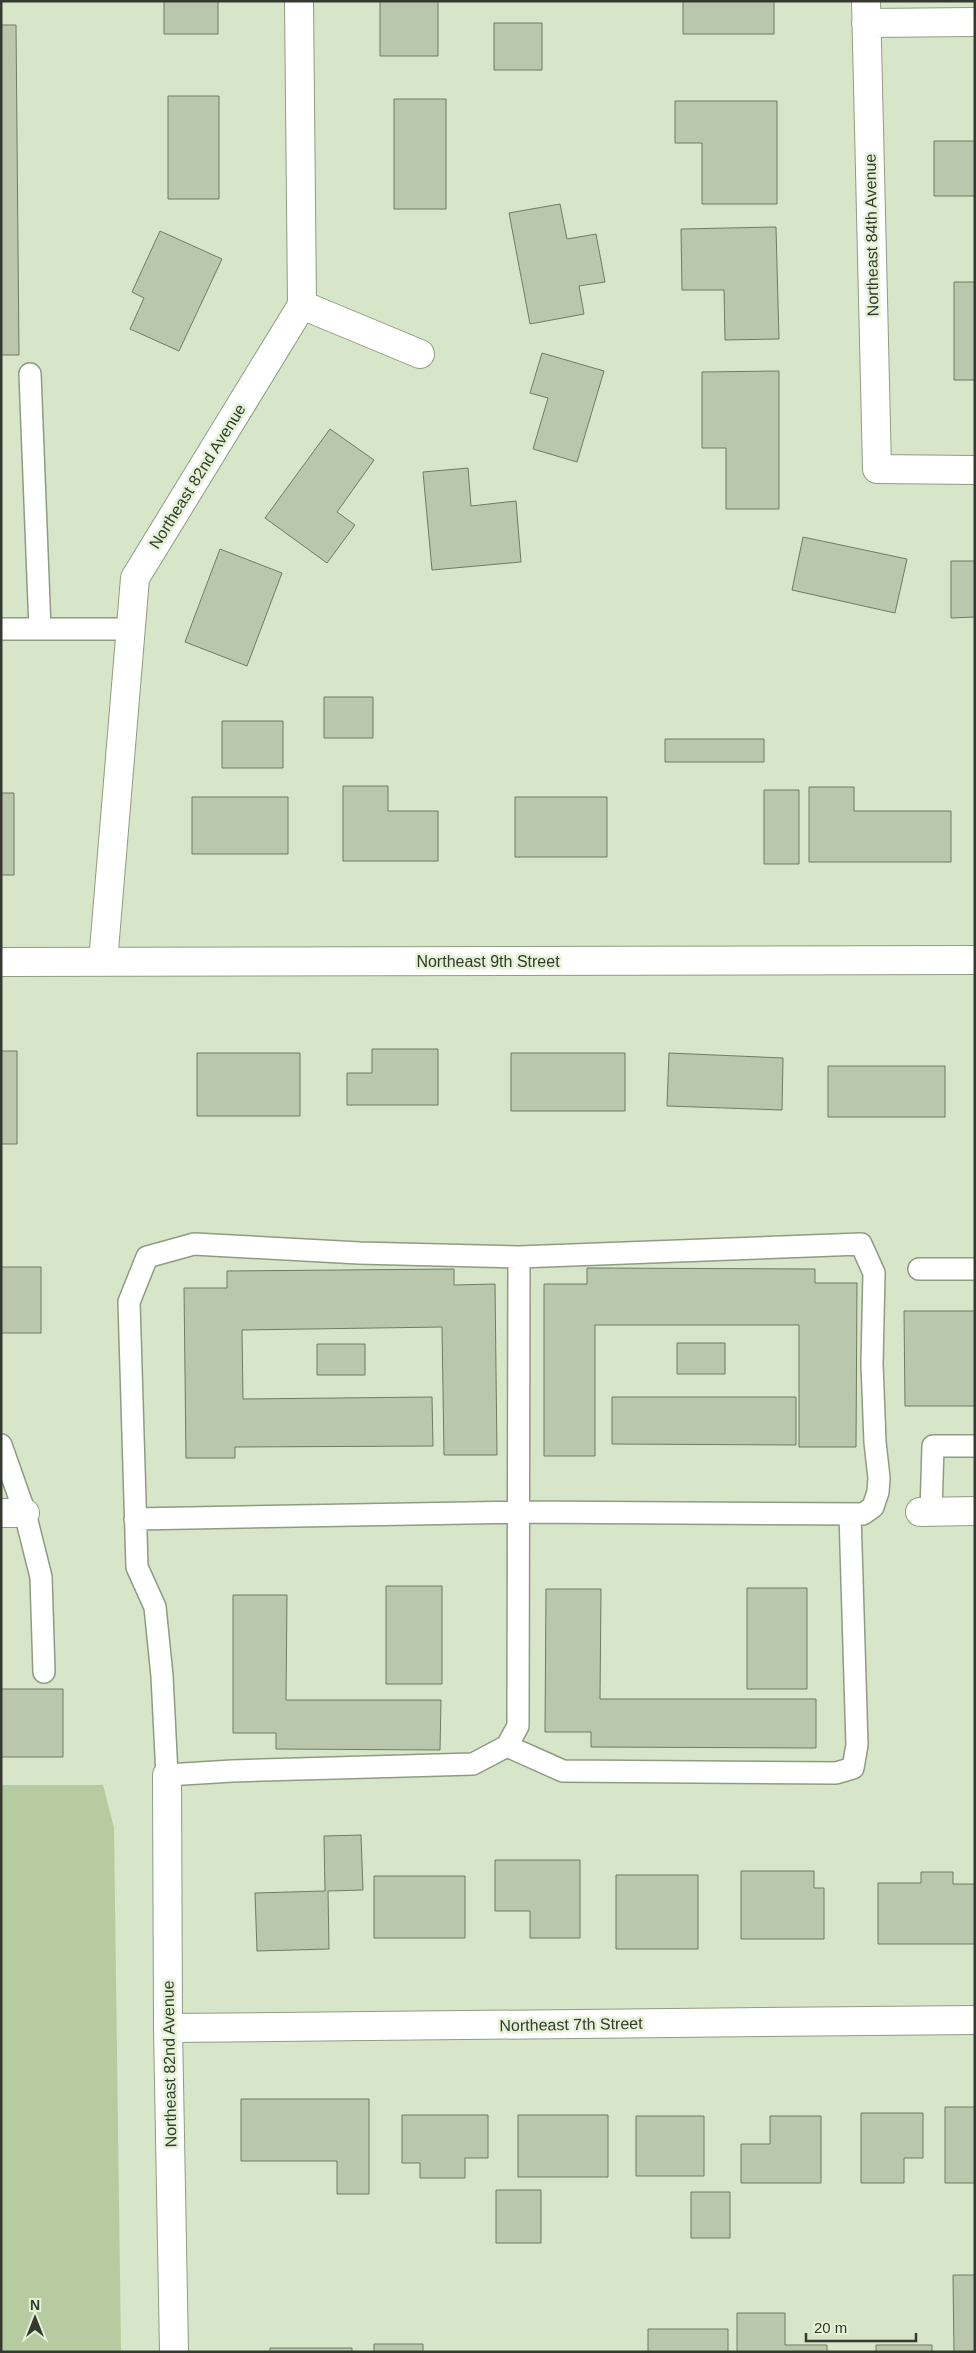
<svg xmlns="http://www.w3.org/2000/svg" width="976" height="2353" viewBox="0 0 976 2353" font-family="Helvetica,sans-serif">
<rect width="100%" height="100%" fill="#d7e5c9"/>
<!-- green -->
<path fill="#b6cca0" d="M1 1785H103L114 1828 121 2352H1Z"/>
<!-- building -->
<path fill="#b9c7ac" stroke="#707c63" d="M164 1H218V34H164Z
M380 1H438V56H380Z
M683 1H774V34H683Z
M494 23H542V70H494Z
M1 25H16L19 355H1Z
M168 96H219V199H168Z
M394 99H446V209H394Z
M675 101H777V204H702V143H675Z
M934 141H975V196H934Z
M560 204 567 239 596 234 605 282 579 286 584 314 530 324 509 213Z
M776 227 779 339 725 340 724 290H682L681 229Z
M160 231 222 259 179 351 130 329 144 298 132 292Z
M954 282H975V380H954Z
M542 353 604 371 577 462 533 449 548 398 530 393Z
M779 371V509H726V448H702V372Z
M330 429 374 460 337 512 355 525 327 563 265 518Z
M468 468 471 506 516 501 521 562 432 570 423 472Z
M803 537 907 559 895 613 792 590Z
M220 549 282 573 247 666 185 642Z
M951 561H975V617L951 618Z
M324 697H373V738H324Z
M222 721H283V768H222Z
M665 739H764V762H665Z
M343 786H388V811H438V861H343Z
M809 787H854V811H951V862H809Z
M764 790H799V864H764Z
M1 793H14V875H1Z
M192 797H288V854H192Z
M515 797H607V857H515Z
M372 1049H438V1105H347V1073H372Z
M1 1051H17V1144H1Z
M197 1053H300V1116H197Z
M511 1053H625V1111H511Z
M669 1053 783 1058 782 1110 667 1106Z
M828 1066H945V1117H828Z
M1 1267H41V1333H1Z
M587 1268 815 1269V1283H857L856 1447H799V1325H595V1456H544V1284H587Z
M454 1269V1285L495 1284 497 1455H444L442 1327 242 1330 243 1399 432 1397 433 1446 235 1447V1458H186L184 1288H227V1271Z
M904 1311H975V1406H905Z
M677 1343H725V1374H677Z
M317 1344H365V1375H317Z
M612 1397H796V1445L612 1444Z
M386 1586H442V1684H386Z
M747 1588H807V1689H747Z
M546 1589H601L600 1699H816V1748L591 1747V1732H545Z
M233 1595H287L286 1700H441L440 1750 276 1749V1733H233Z
M1 1689H63V1757H1Z
M361 1835 363 1890 328 1891 329 1949 257 1951 255 1893 325 1891 324 1836Z
M495 1860H580V1938H530V1911H495Z
M741 1871H814V1888H824V1939H741Z
M921 1872H953V1884H975V1944H878V1883H921Z
M616 1875H698V1949H616Z
M374 1876H465V1938H374Z
M241 2099H369V2194H337V2161H241Z
M945 2107H975V2183H945Z
M861 2113H923V2158H904V2183H861Z
M402 2115H488V2158H465V2178H420V2163H402Z
M518 2115H608V2177H518Z
M636 2116H704V2176H636Z
M770 2116H821V2183H741V2144H770Z
M496 2190H541V2243H496Z
M691 2192H730V2238H691Z
M953 2275H975V2352H954Z
M737 2313H785V2345H827V2352H737Z
M648 2329H728V2352H648Z
M374 2344H423V2352H374Z
M876 2345H932V2352H876Z
M270 2348H352V2352H270Z"/>
<g fill="none" stroke-linecap="round" stroke-linejoin="round">
<defs>
<path id="service" d="M30 374 40 629
M1 629H130
M919 1269H975
M1 1445 25 1513 41 1577 44 1672
M931 1512 933 1446H975
M135 1519 518 1512 863 1514 873 1507 878 1492 879 1478 875 1442 872 1364 874 1273 861 1244 519 1257 359 1253 194 1244 147 1257 129 1302 137 1567 155 1607 162 1676 167 1775 232 1771 473 1764 507 1746 518 1726 519 1257
M507 1746 563 1771 836 1773 853 1768 857 1745 850 1514"/>
<path id="minor" d="M866 1 877 469 975 470
M866 23 975 22
M302 305 420 354
M1 962 975 960
M103 962 135 578 302 305 299 1
M920 1512 975 1511
M1 1513H25
M167 1775 168 2028 174 2352
M168 2028 975 2020"/>
</defs>
<!-- service casing -->
<use href="#service" stroke="#8f9c82" stroke-width="24"/>
<!-- minor casing -->
<use href="#minor" stroke="#8f9c82" stroke-width="30"/>
<!-- service -->
<use href="#service" stroke="#fff" stroke-width="21"/>
<!-- minor -->
<use href="#minor" stroke="#fff" stroke-width="28"/>
</g>
<g text-anchor="middle" stroke-width="5" stroke-linejoin="round" paint-order="stroke">
<!-- street labels -->
<g font-size="16" fill="#343a2f" stroke="#e4f2d6">
<text transform="translate(871 235) rotate(-91)" y="6">Northeast 84th Avenue</text>
<text transform="translate(197 476) rotate(-58)" y="6">Northeast 82nd Avenue</text>
<text x="488" y="967">Northeast 9th Street</text>
<text transform="translate(571 2024) rotate(-1)" y="6">Northeast 7th Street</text>
<text transform="translate(169 2064) rotate(-91)" y="6">Northeast 82nd Avenue</text>
</g>
</g>
<!-- border -->
<rect width="976" height="2353" fill="none" stroke="#343a2f" stroke-width="5"/>
<!-- north arrow -->
<g transform="translate(35 2318)" stroke="#e4f2d6" stroke-width="4" paint-order="stroke">
<path d="M0-4L9 19L0 12L-9 19Z" fill="#343a2f"/>
<text y="-8" font-size="14" font-weight="bold" text-anchor="middle" fill="#343a2f">N</text>
</g>
<!-- scale -->
<path d="M806 2333v8h110v-8" fill="none" stroke="#343a2f" stroke-width="2.5"/>
<text x="814" y="2333" font-size="15" fill="#343a2f" stroke="#e4f2d6" stroke-width="4" paint-order="stroke">20 m</text>
</svg>
